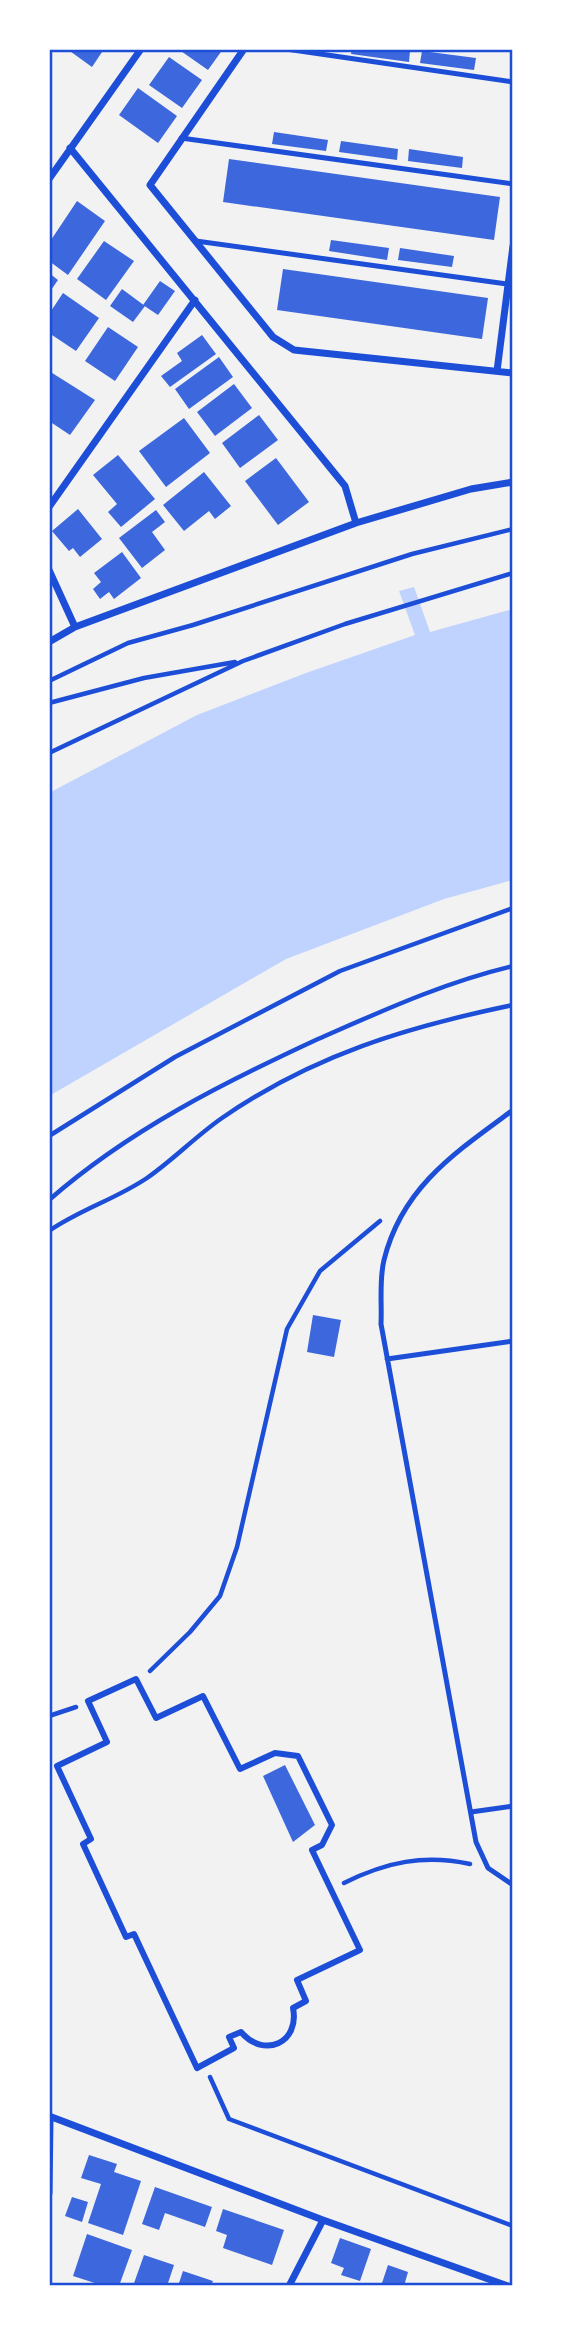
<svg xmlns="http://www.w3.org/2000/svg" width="562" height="2335" viewBox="0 0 562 2335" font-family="Bitter,serif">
<rect width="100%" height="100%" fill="#f2f2f2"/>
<!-- water -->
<path fill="#bfd3fe" d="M414 587 430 632 513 609V880L444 899 286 959 49 1096V793L197 715 306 673 415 635 399 591Z"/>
<!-- building -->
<path fill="#3d67dc" d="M67 49H104L92 67Z
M178 49H223L208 70Z
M352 49H395L410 51 409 62 351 54Z
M422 51 476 58 474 70 420 63Z
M169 57 202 80 182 108 149 85Z
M138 88 177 116 158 143 119 115Z
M274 132 328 140 326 151 272 144Z
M341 141 398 149 397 160 339 152Z
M409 149 463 157 462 168 408 161Z
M229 159 500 197 494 240 223 202Z
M77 201 105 221 68 275 49 261V243Z
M331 240 389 248 387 260 329 251Z
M104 241 134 261 106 300 77 279Z
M400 248 454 256 452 267 398 260Z
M283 269 488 298 482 339 277 310Z
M49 273 58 280 49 293Z
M160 281 175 291 158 315 143 305Z
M122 289 145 306 133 322 110 306Z
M63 293 99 318 76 351 49 333V314Z
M108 327 138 347 115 381 85 361Z
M202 335 216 354 170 387 161 376 182 361 177 353Z
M219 357 233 377 189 409 175 389Z
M49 371 95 400 70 435 49 421Z
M234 384 252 408 215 436 197 412Z
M259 415 278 440 240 468 222 443Z
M184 418 210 453 166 487 139 451Z
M118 455 155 499 121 527 108 512 117 504 93 475Z
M276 458 309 502 278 525 245 481Z
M204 472 231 506 215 519 209 511 184 531 163 505Z
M78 509 102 539 80 557 73 548 69 551 52 531Z
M156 510 165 522 152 532 165 550 142 568 119 538Z
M122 552 141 578 114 599 109 592 100 599 93 589 101 582 94 573Z
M313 1315 341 1320 334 1357 307 1352Z
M285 1765 315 1825 293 1842 263 1776Z
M89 2155 117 2164 114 2172 141 2181 123 2235 88 2223 101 2184 81 2178Z
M155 2187 212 2207 205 2227 165 2213 159 2230 142 2224Z
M72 2197 88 2202 82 2222 65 2216Z
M223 2209 284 2230 272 2265 223 2248 227 2235 216 2231Z
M87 2234 132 2250 119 2286H104L73 2276Z
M340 2238 371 2249 360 2281 341 2275 344 2268 331 2263Z
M144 2255 174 2265 167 2286H133Z
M388 2265 408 2272 404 2286H381Z
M183 2271 213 2281 211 2286H178Z"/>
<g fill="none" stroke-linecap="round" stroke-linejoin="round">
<!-- path -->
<path stroke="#1d4ed8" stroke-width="4.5" d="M49 681 128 643 193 625 412 554 513 529
M49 703 144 678 235 662
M49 753 243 661 345 624 513 573
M49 1136 175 1057 340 971 513 908
M49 1200C129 1130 223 1083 318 1039 382 1011 445 982 513 966
M49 1231C79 1210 116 1199 147 1178 173 1160 196 1136 222 1118 313 1055 407 1027 513 1005
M150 1671 190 1632 220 1596 237 1547 287 1329 320 1271 380 1221
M49 1716 76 1707
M344 1883C386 1862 424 1854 470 1864
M210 2077 229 2119 513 2226"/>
<!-- service -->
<path stroke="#1d4ed8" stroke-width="5" d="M286 49 513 82
M181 138 513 184
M196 241 507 284
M513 1110C456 1152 402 1187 384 1260 379 1280 382 1304 381 1324L476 1842 488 1868 513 1885
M387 1359 513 1341
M471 1812 513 1806"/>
<!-- pedestrian -->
<path stroke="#1d4ed8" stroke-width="6" d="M136 1679 156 1718 203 1696 240 1769 275 1753 298 1756 332 1825 322 1845 312 1850 360 1950 297 1980 306 2001 293 2008C300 2043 264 2059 241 2032L229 2037 234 2048 197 2068 134 1934 126 1937 83 1844 91 1839 57 1766 107 1742 88 1701Z"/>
<!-- minor -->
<path stroke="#1d4ed8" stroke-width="7" d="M244 49 150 185 273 337 294 350 513 373
M70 148 345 486 356 523
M49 179 141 49
M497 371 513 246
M49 507 195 300
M49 570 75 627
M49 642 75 627 356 523 471 489 513 482
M49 2116 323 2220 508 2286
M49 2193 50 2118
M289 2286 323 2220"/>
</g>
<!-- border -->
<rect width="562" height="2335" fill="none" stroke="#ffffff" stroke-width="102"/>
<rect x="51" y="51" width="460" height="2233" fill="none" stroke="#1d4ed8" stroke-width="2.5"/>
</svg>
